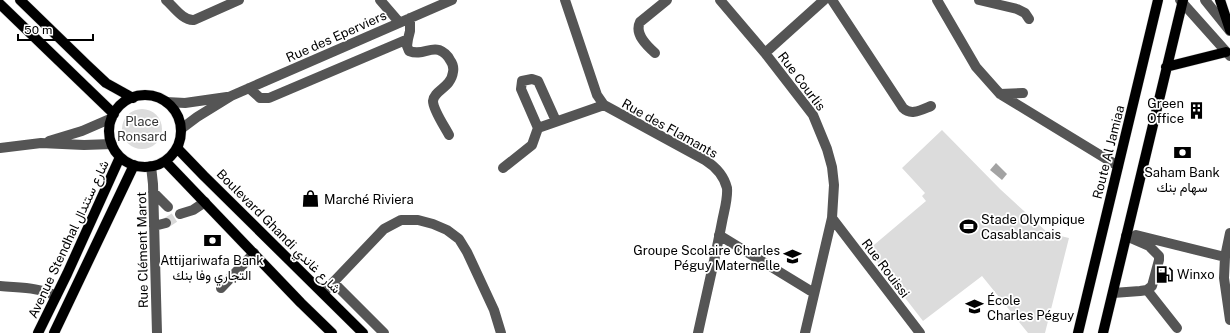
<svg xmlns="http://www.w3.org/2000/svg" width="1230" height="333" viewBox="0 0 1230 333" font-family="'Public Sans',Vazirmatn,sans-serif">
<rect width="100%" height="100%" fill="#fff"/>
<!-- green -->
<path fill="#dcdcdc" d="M122 129a20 20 0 1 1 40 0a20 20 0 1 1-40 0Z
M942 130 1000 189 1048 233 1069 238 1045 333H1028L982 276 923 321 868 250 926 201 922 196 925 193 902 168Z"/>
<!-- water -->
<path fill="#a3a3a3" d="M996 163 1007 174 1002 180 990 170Z"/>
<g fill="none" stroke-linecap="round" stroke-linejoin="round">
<!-- minor-tunnel -->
<path stroke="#d9d9d9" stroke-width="10" stroke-dasharray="10 5" stroke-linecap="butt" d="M166 223 180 214"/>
<defs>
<path id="major" d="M20 0 87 65 106 83 133 98
M1220 0 1230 30
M0 4 114 114
M1166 67 1226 52
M109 131a36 36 0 1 1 72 0a36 36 0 1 1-72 0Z
M177 148 204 176 363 333
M165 161 301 303 332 333
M38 333 67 274 120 157
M54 333 134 165
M1078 333 1158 0
M1103 333 1183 0"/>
</defs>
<!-- major casing -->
<use href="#major" stroke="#dbdbdb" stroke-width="11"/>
<!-- minor -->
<path stroke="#555" stroke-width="10" d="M166 0C174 7 183 21 194 20L239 0
M380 0 399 22
M565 0 597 95 604 105 705 160C716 167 724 176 727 188 728 199 724 211 722 222 715 259 706 296 698 333
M720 0 765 53 813 115 827 149 832 167 834 185 832 218 805 333
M832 0 903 108C911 116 921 110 931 106
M937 0 976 67 1000 94 1118 166
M979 0 1017 9 1025 13 1029 19
M1180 0 1230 56
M1205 0 1230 31
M408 39 407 46 409 51C422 56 429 47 439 50 444 52 448 56 450 60 453 64 454 67 453 72 451 88 434 90 433 101 433 110 445 127 449 135
M655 53C647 46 634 34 640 22L667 0
M765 53 824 0
M249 88 260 98H269L408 39 410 31V18
M1000 94 1023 93
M166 102 185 103 227 97
M556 121 538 81 532 79 522 81 521 89 538 128 604 105
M181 129 197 117 231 96 452 0
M49 141 82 131 112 118
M0 148 41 143 84 145 112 144
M151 166 153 184 157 333
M503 168 532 145 538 128
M153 192 168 207
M180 214 193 210 205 202
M832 218 920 333
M154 226 166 223
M1230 233 1225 257 1224 278 1230 320
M719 235 814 293
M1136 235 1225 257
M334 283 384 333
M0 286C19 288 39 287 56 296
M221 288 254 253
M1147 290 1177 328
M323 293 384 229 401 220H418L433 224 447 230 459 239 467 252 494 310 501 333
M1113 293 1140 291 1147 290 1152 286 1159 260V256L1149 246 1126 236"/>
<!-- major -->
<use href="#major" stroke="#000" stroke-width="10"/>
</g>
<!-- icons -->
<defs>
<symbol id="building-bare" viewBox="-9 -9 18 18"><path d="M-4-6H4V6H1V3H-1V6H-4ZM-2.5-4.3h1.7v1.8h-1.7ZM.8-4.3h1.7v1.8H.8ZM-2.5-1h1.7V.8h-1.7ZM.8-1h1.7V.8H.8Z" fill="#000" stroke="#fff" stroke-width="2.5" paint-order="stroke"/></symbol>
<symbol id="bank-bare" viewBox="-9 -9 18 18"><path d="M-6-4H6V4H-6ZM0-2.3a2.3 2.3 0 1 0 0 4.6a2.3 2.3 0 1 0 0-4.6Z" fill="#000" stroke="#fff" stroke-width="2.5" paint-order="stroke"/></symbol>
<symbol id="shop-bare" viewBox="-9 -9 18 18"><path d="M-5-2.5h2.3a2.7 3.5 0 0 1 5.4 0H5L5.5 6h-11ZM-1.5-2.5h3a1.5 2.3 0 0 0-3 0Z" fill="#000" stroke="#fff" stroke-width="2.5" paint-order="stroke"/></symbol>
<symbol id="stadium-bare" viewBox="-9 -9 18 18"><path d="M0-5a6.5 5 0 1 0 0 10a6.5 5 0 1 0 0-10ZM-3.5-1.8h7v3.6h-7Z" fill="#000" stroke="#fff" stroke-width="2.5" paint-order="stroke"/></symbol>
<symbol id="school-bare" viewBox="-9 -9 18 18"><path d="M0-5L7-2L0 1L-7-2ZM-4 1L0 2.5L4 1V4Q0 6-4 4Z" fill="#000" stroke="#fff" stroke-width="2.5" paint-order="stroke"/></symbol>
<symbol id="fuel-bare" viewBox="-9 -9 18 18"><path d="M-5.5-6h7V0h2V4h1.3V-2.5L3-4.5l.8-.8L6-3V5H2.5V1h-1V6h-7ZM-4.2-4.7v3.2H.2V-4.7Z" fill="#000" stroke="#fff" stroke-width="2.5" paint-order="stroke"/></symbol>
</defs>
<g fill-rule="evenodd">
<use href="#building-bare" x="1184" y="98" width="25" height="25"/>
<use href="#bank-bare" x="1170" y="140" width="25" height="25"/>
<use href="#shop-bare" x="298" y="186" width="25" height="25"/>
<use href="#stadium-bare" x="956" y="214" width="25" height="25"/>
<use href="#bank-bare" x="200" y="228" width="25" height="25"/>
<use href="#school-bare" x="780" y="244" width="25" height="25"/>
<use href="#fuel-bare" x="1152" y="262" width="25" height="25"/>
<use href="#school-bare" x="962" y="294" width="25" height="25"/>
</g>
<g text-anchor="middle" stroke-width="3.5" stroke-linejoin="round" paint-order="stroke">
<!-- street labels -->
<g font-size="13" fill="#000" stroke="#fff">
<text transform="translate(336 36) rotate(-24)" y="5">Rue des Eperviers</text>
<text transform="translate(802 81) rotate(53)" y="5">Rue Courlis</text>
<text transform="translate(670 128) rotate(29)" y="5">Rue des Flamants</text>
<text transform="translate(1108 152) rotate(-76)" y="5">Route Al Jamiaa</text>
<text transform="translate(279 231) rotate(45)" y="5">Boulevard Ghandi شارع غاندي</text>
<text transform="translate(68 239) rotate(-65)" y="5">Avenue Stendhal شارع ستندال</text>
<text transform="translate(142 250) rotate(-91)" y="5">Rue Clément Marot</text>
<text transform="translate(886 268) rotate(53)" y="5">Rue Rouissi</text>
</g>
<!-- poi labels -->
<g font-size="13" fill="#000" stroke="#fff" text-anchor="start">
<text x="1184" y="108" text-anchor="end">Green<tspan x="1184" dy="15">Office</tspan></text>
<text x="1182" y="177" text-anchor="middle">Saham Bank<tspan x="1182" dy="15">سهام بنك</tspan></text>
<text x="324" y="204">Marché Riviera</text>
<text x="981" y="224">Stade Olympique<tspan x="981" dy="15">Casablancais</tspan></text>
<text x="780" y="255" text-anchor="end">Groupe Scolaire Charles<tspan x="780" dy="15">Péguy Maternelle</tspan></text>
<text x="212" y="265" text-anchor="middle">Attijariwafa Bank<tspan x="212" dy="15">التجاري وفا بنك</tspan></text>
<text x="1177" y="279">Winxo</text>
<text x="987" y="305">École<tspan x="987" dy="15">Charles Péguy</tspan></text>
</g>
<!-- park labels -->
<g font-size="13" fill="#333" stroke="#fff">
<text x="142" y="126">Place<tspan x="142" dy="15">Ronsard</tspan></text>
</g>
</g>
<!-- scale -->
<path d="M18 34v6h75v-6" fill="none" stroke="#000000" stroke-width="2"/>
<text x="24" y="34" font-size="12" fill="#000000" stroke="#ffffff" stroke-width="3" paint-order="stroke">50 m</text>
</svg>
